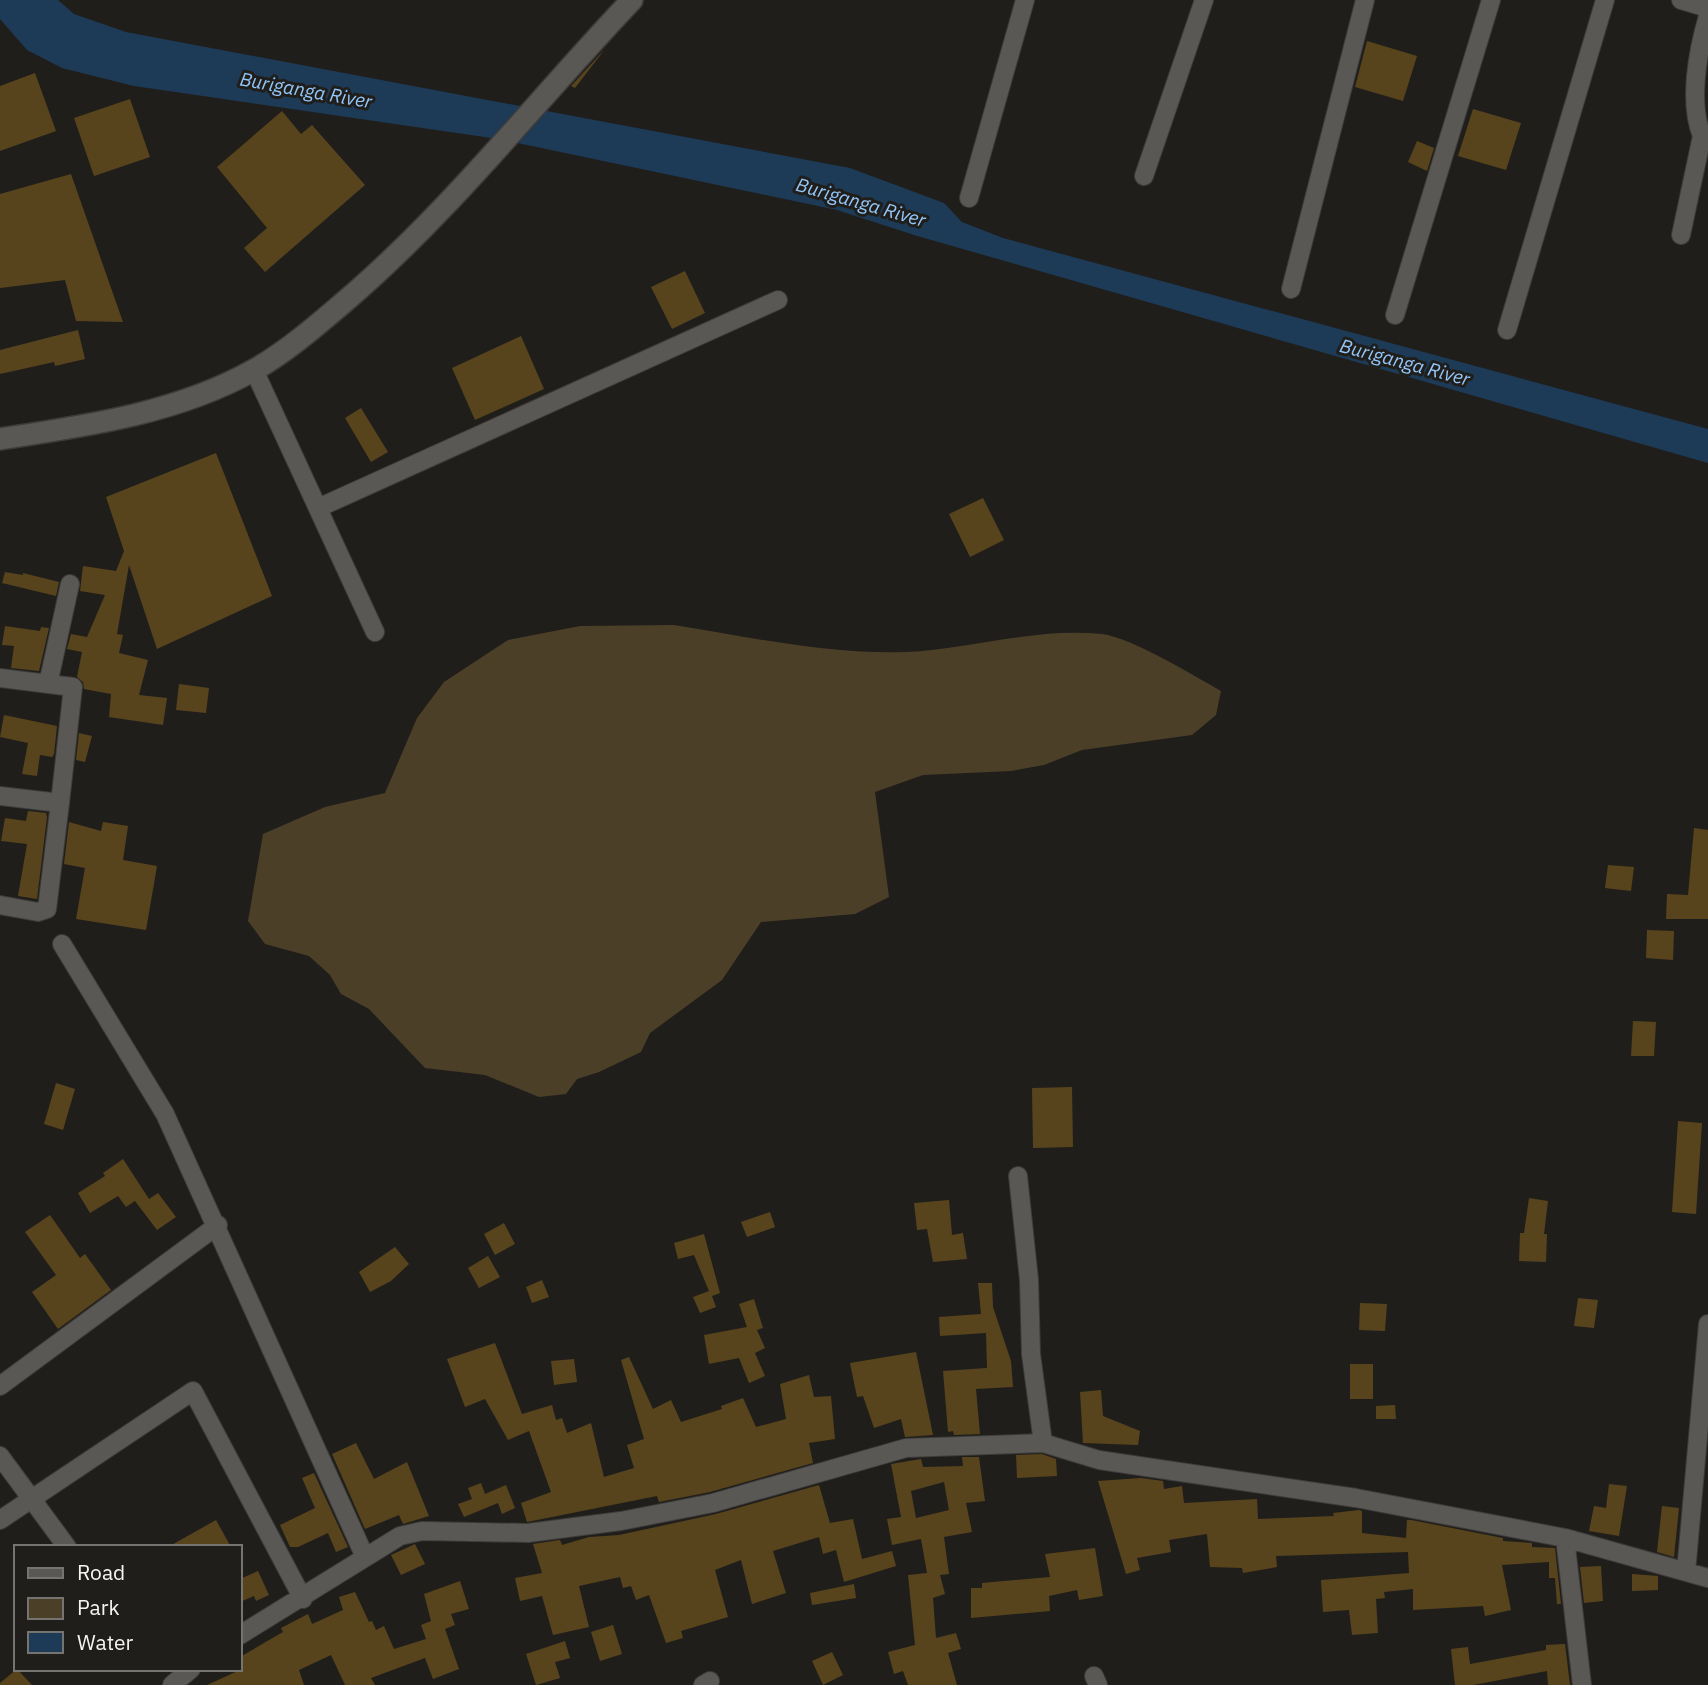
<svg xmlns="http://www.w3.org/2000/svg" width="1708" height="1685" font-family="'IBM Plex Sans',sans-serif">
	<style>
		.green { fill: #4b3f28 }
		.water { fill: #1d3a56 }
		.building { fill: #57441d; fill-rule: evenodd }
		.lines { fill: none; stroke-linecap: round; stroke-linejoin: round }
		.street-casing { stroke: #3d3c3a; stroke-width: 20 }
		.secondary-casing { stroke: #3d3c3a; stroke-width: 24 }
		.street { stroke: #5a5855; stroke-width: 18 }
		.secondary { stroke: #5a5855; stroke-width: 21 }
		.labels { text-anchor: middle; stroke-width: 6; stroke-linejoin: round; paint-order: stroke }
		.water-label { font-size: 19px; font-style: italic; fill: #93c7fa; stroke: #201e1b }
	</style>
	<rect width="100%" height="100%" fill="#201e1b"/>
	<path class="green" d="M674,625C750,637 829,655 906,652C970,649 1037,627 1102,634C1132,638 1193,675 1221,691L1216,715L1192,735L1082,750L1044,765L1011,771L923,775L875,792L889,897L855,914L761,922L722,980L650,1033L641,1052L599,1072L577,1079L566,1094L539,1097L485,1075L425,1068L369,1009L341,994L330,975L309,956L265,944L248,921L263,834L325,807L385,793L417,718L444,682L508,640L580,626Z"/>
	<path class="water" d="M0,0H58L74,14L126,32L850,168L944,203L962,222L1003,238L1708,429V463L914,235L837,210L498,139L134,86L62,68L27,50L0,19Z"/>
	<path class="building" d="M1367,41L1417,56L1403,101L1355,87Z
		M605,49L575,88L571,86Z
		M35,73L56,131L0,151V86Z
		M130,99L150,157L94,176L74,118Z
		M1473,109L1521,123L1506,170L1458,156Z
		M282,111L301,134L312,125L365,185L265,272L244,248L267,228L217,167Z
		M1417,141L1434,148L1427,171L1408,162Z
		M71,174L123,322L76,321L65,280L0,288V194Z
		M685,271L705,313L672,329L651,287Z
		M78,330L85,359L55,366L54,362L0,374V350Z
		M521,336L544,389L475,420L452,368Z
		M361,408L388,452L371,462L345,418Z
		M216,453L272,596L157,649L129,565L117,634L123,635L119,653L148,660L139,695L167,698L163,725L109,717L111,694L84,689L83,682L77,677L82,652L67,649L71,634L87,637L105,595L80,591L83,566L116,571L124,551L106,497Z
		M983,498L1004,540L970,557L949,514Z
		M5,572L23,575V573L59,582L56,596L2,583Z
		M5,626L40,631L41,627L49,628L39,671L11,668L14,646L2,645Z
		M179,684L209,688L206,713L176,710Z
		M4,715L57,726L54,754L52,757L40,755L37,776L22,774L28,743L0,737Z
		M79,733L92,736L85,762L76,760Z
		M28,811L46,813L47,817L37,899L18,896L27,844L1,841L5,818L26,821Z
		M69,822L101,831L103,822L128,826L123,860L157,866L146,930L76,919L85,868L64,864Z
		M1694,828L1708,830V919H1666L1667,894L1688,895Z
		M1608,865L1634,867L1631,891L1605,888Z
		M1647,930L1674,931L1673,960L1646,958Z
		M1633,1021L1656,1022L1654,1056H1631Z
		M56,1083L75,1089L63,1130L44,1124Z
		M1072,1087L1073,1147L1033,1148L1032,1088Z
		M1678,1121L1702,1123L1696,1214L1672,1212Z
		M123,1159L149,1199L158,1193L176,1217L157,1230L135,1201L126,1207L118,1196L90,1213L78,1193L105,1176L103,1173Z
		M1529,1198L1548,1201L1544,1234H1547L1546,1262L1519,1261L1520,1233H1524Z
		M949,1200L952,1235L963,1233L967,1259L933,1262L927,1229L917,1230L914,1203Z
		M770,1212L775,1227L747,1237L741,1222Z
		M50,1215L80,1258L85,1254L111,1290L58,1329L32,1292L56,1275L25,1232Z
		M504,1223L515,1244L495,1255L484,1234Z
		M704,1234L720,1293L712,1296L716,1307L700,1313L693,1297L709,1291L694,1255L678,1259L674,1243Z
		M395,1247L409,1264L391,1281L370,1292L359,1272Z
		M488,1256L500,1277L479,1288L468,1268Z
		M542,1280L549,1297L532,1303L526,1287Z
		M978,1283H992L993,1307L1011,1361L1013,1387L976,1389L980,1434L954,1435L953,1431L948,1432L943,1371L987,1368L986,1333L940,1336L939,1317L981,1314Z
		M1578,1298L1598,1300L1594,1328L1574,1326Z
		M754,1299L763,1328L757,1330L765,1348L755,1353L765,1376L749,1383L739,1358L709,1364L704,1335L747,1327L739,1304Z
		M1360,1303L1387,1304L1385,1331L1359,1330Z
		M495,1343L522,1414L552,1405L556,1420L562,1418L567,1433L591,1423L604,1477L634,1468L627,1445L644,1439L621,1360L629,1357L653,1409L671,1400L681,1422L722,1409L721,1406L743,1398L756,1427L786,1419L780,1384L809,1375L814,1397L831,1396L835,1439L809,1443L813,1463L710,1492L659,1502L657,1496L527,1522L521,1503L551,1492L529,1431L508,1440L485,1399L465,1407L447,1359Z
		M916,1352L933,1435L905,1437L901,1419L874,1428L863,1396L857,1397L850,1363Z
		M574,1359L577,1382L554,1385L551,1361Z
		M1350,1364H1373V1399H1350Z
		M1101,1390L1103,1416L1140,1431L1138,1445L1083,1443L1080,1392Z
		M1395,1405L1396,1419H1376V1406Z
		M356,1443L374,1479L407,1462L429,1516L403,1524L399,1515L365,1529L332,1454Z
		M1042,1454L1056,1459L1057,1476L1017,1478L1016,1455Z
		M962,1457H979L985,1501L966,1503L972,1532L944,1537L949,1574L940,1575L945,1594L933,1598L936,1638L956,1633L961,1649L948,1653L957,1685H908L903,1671L894,1674L888,1652L915,1645L908,1575L927,1573L921,1539L892,1545L887,1519L901,1517L891,1464L921,1459L923,1467L963,1466ZM944,1482L949,1510L916,1518L911,1491Z
		M314,1473L348,1547L336,1552L328,1533L298,1547H290L280,1525L315,1508L302,1478Z
		M1141,1478L1163,1481L1164,1489L1182,1486L1184,1503L1257,1499L1258,1519L1334,1516L1333,1513L1359,1510L1362,1511V1533L1406,1538L1407,1520H1411L1503,1538V1541L1532,1543V1547L1555,1548L1561,1604H1557L1555,1578H1549V1562L1502,1565L1511,1610L1485,1616L1483,1606L1413,1610V1589L1384,1592L1385,1598L1376,1599L1378,1633L1352,1635L1349,1610L1323,1612L1321,1580L1409,1573L1408,1552L1276,1556L1277,1567L1243,1573L1242,1568L1210,1567L1207,1534L1169,1540L1171,1552L1137,1558L1140,1570L1126,1574L1098,1481Z
		M481,1483L485,1494L506,1485L515,1508L502,1514L498,1503L464,1517L458,1504L472,1499L468,1488Z
		M1609,1484L1627,1486L1619,1536L1589,1531L1594,1506L1606,1508Z
		M819,1485L830,1523L853,1519L862,1559L892,1551L896,1566L844,1582L836,1550L823,1554L819,1537L773,1551L786,1593L752,1604L741,1560L715,1570L728,1617L681,1631L683,1638L666,1643L649,1595L636,1600L631,1586L623,1588L620,1577L579,1586L589,1627L553,1635L542,1596L520,1601L515,1578L542,1573L533,1544L560,1540L562,1545L589,1537L619,1535L716,1514Z
		M1662,1506L1679,1508L1674,1557L1657,1552Z
		M216,1520L231,1547H168Z
		M415,1544L425,1564L401,1575L391,1555Z
		M1095,1548L1103,1596L1079,1600L1077,1590L1049,1596L1050,1611L971,1618V1588H982V1583L1050,1577L1045,1554Z
		M1601,1566L1603,1601L1584,1603L1580,1567Z
		M258,1571L269,1595L256,1601L254,1596L240,1602V1579Z
		M1632,1574L1658,1576V1590L1632,1591Z
		M460,1581L469,1609L451,1614L455,1625L445,1629L459,1669L433,1679L425,1658L371,1678L375,1685H345L331,1655L299,1670L304,1685H207L240,1670V1657L283,1632L281,1628L308,1614L312,1624L343,1610L339,1597L355,1592L369,1622L372,1621L376,1630L384,1626L394,1649L426,1639L421,1625L431,1621L424,1594Z
		M854,1584L856,1598L812,1605L810,1593Z
		M613,1625L622,1654L600,1661L591,1632Z
		M565,1641L570,1658L555,1662L560,1678L536,1685L526,1654Z
		M1565,1644L1570,1685H1548L1547,1671L1473,1685H1455L1451,1649L1468,1647L1470,1664L1546,1650V1645Z
		M832,1652L843,1675L823,1685L812,1661Z
		M17,1669L32,1685H0V1683Z"/>
	<g class="lines">
		<g class="street-casing">
			<path id="street" d="M1681,0L1708,8
				M1144,176L1204,0
				M969,198L1025,0
				M1681,235L1702,136C1688,102 1698,50 1708,16
				M1291,289L1365,0
				M1395,315L1491,0
				M1507,330L1605,0
				M254,370L375,632
				M318,508L778,300
				M0,678L73,687L60,803
				M48,684L70,584
				M0,796L60,803L47,909L38,912L0,905
				M62,944L165,1114L365,1557
				M1018,1176L1029,1280L1031,1354L1043,1443
				M0,1386L218,1225
				M0,1456L67,1547
				M0,1520L193,1391L303,1599
				M1565,1538L1582,1685
				M1686,1572L1708,1324
				M240,1635L400,1536L422,1531L528,1533L621,1521L713,1503L906,1448L1043,1443L1099,1460L1356,1498L1565,1538L1708,1578
				M1094,1676L1098,1685
				M172,1685L191,1669
				M703,1685L710,1681"/>
		</g>
		<g class="secondary-casing">
			<path id="secondary" d="M0,439C86,426 178,413 254,370C286,352 316,326 343,303C449,213 536,101 632,0"/>
		</g>
		<use href="#street" class="street"/>
		<use href="#secondary" class="secondary"/>
	</g>
	<g class="labels">
		<g class="water-label">
			<text transform="translate(306 90) rotate(10)" y="7">Buriganga River</text>
			<text transform="translate(861 202) rotate(16)" y="7">Buriganga River</text>
			<text transform="translate(1405 362) rotate(15)" y="7">Buriganga River</text>
		</g>
	</g>
	<rect x="14" y="1545" width="228" height="126" fill="#201e1b" stroke="#757471" stroke-width="2"/>
	<rect x="28" y="1568" width="35" height="10" fill="#5a5855" stroke="#757471" stroke-width="2"/>
	<text x="77" y="1580" font-size="21" fill="#f5f4f2">Road</text>
	<rect x="28" y="1598" width="35" height="21" fill="#4b3f28" stroke="#757471" stroke-width="2"/>
	<text x="77" y="1615" font-size="21" fill="#f5f4f2">Park</text>
	<rect x="28" y="1632" width="35" height="21" fill="#1d3a56" stroke="#757471" stroke-width="2"/>
	<text x="77" y="1650" font-size="21" fill="#f5f4f2">Water</text>
</svg>
